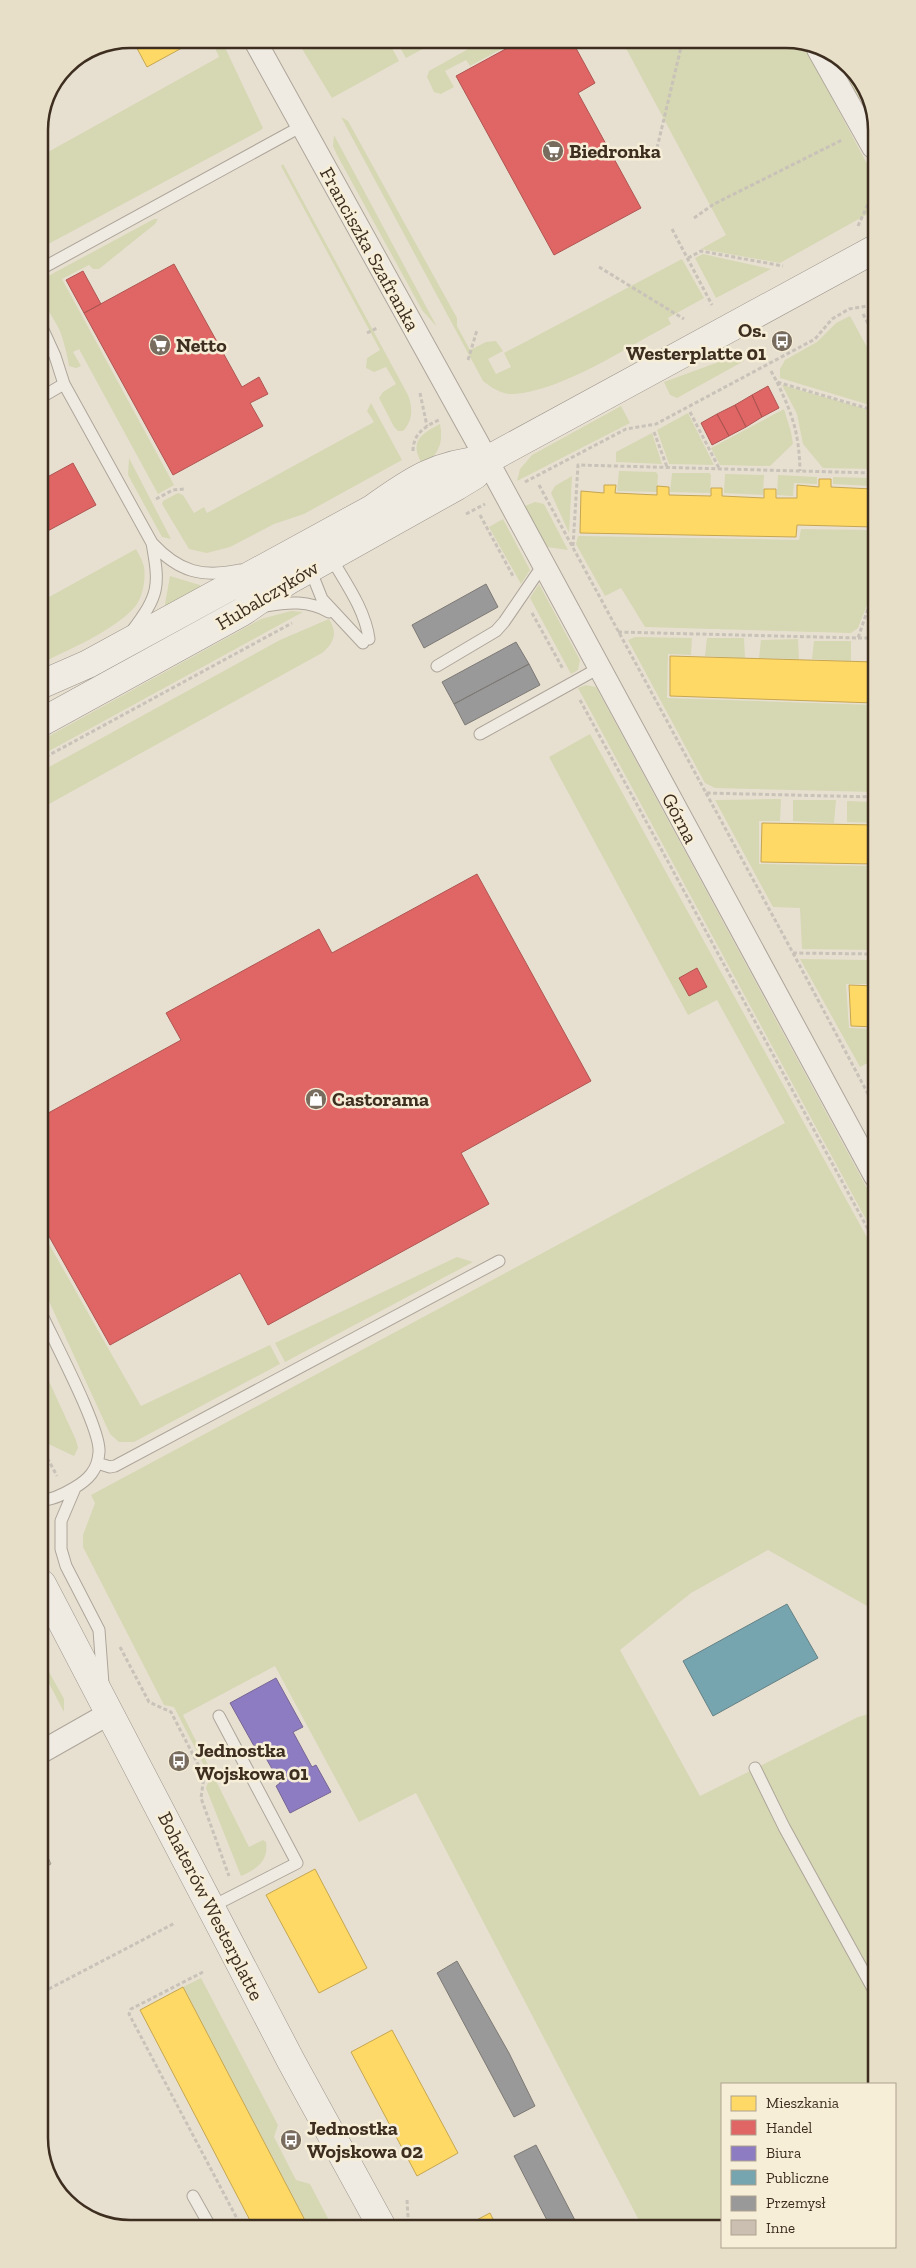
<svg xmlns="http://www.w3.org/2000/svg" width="916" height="2268" font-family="'Zilla Slab',serif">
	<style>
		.green { fill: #d6d7b3 }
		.homes { fill: #ffd966; stroke: #c5a651 }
		.shops { fill: #e06666; stroke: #af5551 }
		.offices { fill: #8e7cc3; stroke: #766592 }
		.public { fill: #76a5af; stroke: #658184 }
		.industry { fill: #999; stroke: #7d7975 }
		.building { fill: #cbbfb2; stroke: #a89c90 }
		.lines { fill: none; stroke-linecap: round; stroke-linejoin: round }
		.lane-casing { stroke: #ada599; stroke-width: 13 }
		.street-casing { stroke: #ada599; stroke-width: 24 }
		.secondary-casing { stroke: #9c958a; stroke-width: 29 }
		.path { stroke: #c8c2b9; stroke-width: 3; stroke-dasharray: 4 2.5; stroke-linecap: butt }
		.lane { stroke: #efebe3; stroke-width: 11 }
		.street { stroke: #efebe3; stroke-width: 22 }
		.secondary { stroke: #efebe3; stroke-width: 28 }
		.labels { text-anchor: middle; stroke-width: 5; stroke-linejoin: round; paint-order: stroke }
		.poi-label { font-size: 20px; font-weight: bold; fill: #3d2e20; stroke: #f7eed8; text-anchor: start }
		.street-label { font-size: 20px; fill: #3d2e20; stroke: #f7eed8 }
		.rim { fill: none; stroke: #3d2e20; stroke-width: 2.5 }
	</style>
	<rect width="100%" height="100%" fill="#e7e0d1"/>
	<path class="green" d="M211,39H221L263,128L261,130L39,249V157L219,57Z
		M296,39H387L399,61L332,98Z
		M395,39H441L406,58Z
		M486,39H520L470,66L466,60L445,71L454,87L441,94L434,92L427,77L429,71Z
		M621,39H793L802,42L873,175V211L780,263L701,249L726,235Z
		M832,54L842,58L868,94L857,100Z
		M341,117L348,121L457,318V326L470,350L486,342L496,341L503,351L488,359L496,374L511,367L504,353L682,259L704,298L668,318L671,324C629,346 562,391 514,394C502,395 492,388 483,381Z
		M334,135L437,327L422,310L337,155L333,146Z
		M283,164L408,395C413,408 413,420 403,431H398L394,427L379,398L383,392L396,384L386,367L374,372L366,368L367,358L380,350L281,166Z
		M154,219H158L155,224L99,269H93L89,265L62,279L174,485L158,494L79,349L73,352L81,366L76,368L69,366C67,354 64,342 60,331C53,315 29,289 50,275Z
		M703,254L771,269L716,298L695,258Z
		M850,316L873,358V406L780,378V369L785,360L817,342L836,323Z
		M743,353L744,361L677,398L670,395L664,382Z
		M782,385L873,411V469L823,468L803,444L797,414Z
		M371,403L402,460L304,514L274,524L230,547L207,553L189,549L162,504L163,501L178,493L183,495L194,513L204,507L207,513L374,422L367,411Z
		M621,406L630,423L517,481L520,469L532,455Z
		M784,409L791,432L793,444L770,466L720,465L711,448Z
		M688,413L714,465L669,464L657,430Z
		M440,424C444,443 438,455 423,466C409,442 419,435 440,424Z
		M652,433L662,464L616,462V452Z
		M129,458L171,539L162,537L128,475Z
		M619,471L656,472L658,475L657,492L617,491Z
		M672,473H710L711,476L710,493L670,492Z
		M725,474L764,475L763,495L724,493Z
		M778,475L817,477V484L794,483L793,496L777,495Z
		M572,476L569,533L551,493L555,486Z
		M833,477L871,478V486L833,484Z
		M535,502L544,504L568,550L547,547L525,506Z
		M503,519L530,570L521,584L489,527Z
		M801,529L874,530V587L858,628L851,633L645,627L621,588L605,596L576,544L578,536L799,540Z
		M136,549C139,555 143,561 144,567C146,579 143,598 134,608C110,633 71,648 40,664V602Z
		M170,576L200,585L201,587L166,607L165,604Z
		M539,584L580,660L578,670L571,674L530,598Z
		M291,611L303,612L40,756V741L261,619Z
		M329,619C338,633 334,643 322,653L40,809V772L280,640Z
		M635,637L692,638L691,655L668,654L667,698L874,705V792L715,788L705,783L628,640Z
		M707,638H744L745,658L705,656Z
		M798,639L799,659L759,658L761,640Z
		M814,641H851V661L812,659Z
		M586,685L596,687L875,1203V1236L578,688Z
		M590,734L875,1252L876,1611L768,1550L691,1593L620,1650L700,1796L858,1717L876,1712L877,2084H722V2225L642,2226L416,1793L359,1822L275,1666L183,1715L249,1847L263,1840L266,1842C269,1862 256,1869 241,1876L206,1788L210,1777L174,1707L164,1705L83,1547V1535L95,1503L91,1495L785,1123L717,1000L688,1015L549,757Z
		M781,799L780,821H759V864L874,866V950L802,949L800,908L773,907L715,800Z
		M793,800H836L834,823L793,821Z
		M847,801L874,802V823L847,822Z
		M800,959L871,960V984H846L849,1028L875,1029V1059L860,1067Z
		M41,1230L141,1406L270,1345L280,1364L134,1442H119L110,1434L42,1286Z
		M457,1257L473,1262L285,1362L275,1343Z
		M42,1366L76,1440L78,1448L74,1456L42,1441Z
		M42,1659L64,1699V1712L42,1670Z
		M201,1978L278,2125L274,2137L296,2180L310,2184L333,2228H309L183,1987Z"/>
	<path class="homes" d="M132,39H189L191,43L147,67Z
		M819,479H831V487L872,489L873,480L874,527L797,525L796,537L580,533L581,491L604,493V485H616L615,493L657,495V486L669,487V495L711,496V488H722V496L764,498V489H776V498H797V485L819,487Z
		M670,656L874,662V703L670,696Z
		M762,823L874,825V864L761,862Z
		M849,985L875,986V1027L851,1026Z
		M315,1869L367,1968L319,1993L266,1895Z
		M183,1987L309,2228H254L140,2010Z
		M392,2030L458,2153L417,2176L351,2052Z
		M490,2213L497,2227H463Z"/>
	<path class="shops" d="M524,39H571L595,83L578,93L641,208L554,255L456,76Z
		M174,264L242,387L259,377L268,394L250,403L263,426L173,475L84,313Z
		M83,271L101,304L84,313L66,280Z
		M768,386L779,408L762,417L752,395Z
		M752,395L762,417L746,427L735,405Z
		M735,405L746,427L729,436L717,414Z
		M717,414L729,436L712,445L701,423Z
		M73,463L96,505L42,534L40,481Z
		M477,874L591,1081L461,1153L489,1204L268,1325L240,1273L110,1345L41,1222V1117L181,1040L166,1013L319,929L332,953Z
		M697,968L707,987L689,996L679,978Z"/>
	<path class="offices" d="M276,1678L303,1727L293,1732L312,1767L316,1765L331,1792L290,1813L276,1786L280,1783L258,1744L254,1746L230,1703Z"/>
	<path class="public" d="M787,1604L818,1658L713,1716L683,1661Z"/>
	<path class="industry" d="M486,584L498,607L424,648L412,625Z
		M516,642L529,664L454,704L442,682Z
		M529,664L540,685L465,725L454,704Z
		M457,1961L509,2053L535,2106L514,2117L437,1973Z
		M536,2145L578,2226H550L514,2156Z"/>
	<path class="building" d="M43,1847L51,1864L43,1868Z"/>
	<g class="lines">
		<g class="lane-casing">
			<path id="lane" d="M39,270L302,126
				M39,321L55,356L64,384L152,543C179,572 202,578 240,570
				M40,398L64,384
				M330,556C345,582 365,609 369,639
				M310,569L322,599L363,643
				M265,606C288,602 309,600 329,612
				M132,631C159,595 160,587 152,543
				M437,666L496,631L504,622L543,565
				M480,734L599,668
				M42,1315C54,1341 101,1429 99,1452C98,1470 88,1480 74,1488C64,1494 53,1500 42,1500
				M97,1463L110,1467L115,1466L499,1261
				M75,1488L61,1521V1549L66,1566L99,1630L103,1684
				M755,1768L784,1827L877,1996
				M211,1907L297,1863L219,1716
				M193,2196L211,2228"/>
		</g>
		<g class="street-casing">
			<path id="street" d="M254,39L475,438L875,1176
				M818,49L873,147
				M43,1751L110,1713"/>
		</g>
		<g class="secondary-casing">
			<path id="secondary" d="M40,685L88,664L372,509C411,481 437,463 487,460
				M40,723L242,612L289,580L457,486L475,475L487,460L873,250
				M42,1584L291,2061L382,2227"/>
		</g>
		<path class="path" d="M657,148L683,39
			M694,218L714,204L842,140
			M858,226L873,193
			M672,229L712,305
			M688,258L701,251L783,266
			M599,267L684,319
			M863,314L873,333
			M367,333L377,328
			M468,360L477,330
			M771,371L777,382L873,410
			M777,382C793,416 799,433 800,471
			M420,393L427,426
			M690,412L719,468
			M654,432L667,467
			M413,451C413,434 425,426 439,420
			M525,482L626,429L656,424L815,339L832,319L849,309L873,305
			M539,485L706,793L874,797
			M156,499L173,490L184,489
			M466,514L485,504
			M480,515L513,576
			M573,546L578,465L873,473
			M532,613L563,669
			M618,632L858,638L874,591
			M858,638H874
			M580,700L875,1242
			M40,760L292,623
			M706,793L793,953L874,954
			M793,953L875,1107
			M42,1454L49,1461L57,1476
			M120,1647L149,1702L171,1712L204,1776L201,1798L229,1876
			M203,1972L131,2009L129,2014L242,2228
			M43,1992L175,1923
			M407,2200L408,2217"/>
		<use href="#lane" class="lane"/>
		<use href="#street" class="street"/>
		<use href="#secondary" class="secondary"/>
	</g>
	<defs>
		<g id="supermarket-disc" transform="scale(1.125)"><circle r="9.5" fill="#786c5e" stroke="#f7eed8"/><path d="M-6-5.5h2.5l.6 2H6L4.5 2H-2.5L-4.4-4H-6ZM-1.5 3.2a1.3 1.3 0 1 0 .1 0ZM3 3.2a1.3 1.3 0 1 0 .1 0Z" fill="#fff"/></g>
		<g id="bus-disc" transform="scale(1.125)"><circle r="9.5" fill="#786c5e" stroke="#f7eed8"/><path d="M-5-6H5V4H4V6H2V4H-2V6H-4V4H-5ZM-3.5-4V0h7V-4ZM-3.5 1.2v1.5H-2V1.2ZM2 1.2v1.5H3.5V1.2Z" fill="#fff"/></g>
		<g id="shop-disc" transform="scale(1.125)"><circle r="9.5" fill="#786c5e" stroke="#f7eed8"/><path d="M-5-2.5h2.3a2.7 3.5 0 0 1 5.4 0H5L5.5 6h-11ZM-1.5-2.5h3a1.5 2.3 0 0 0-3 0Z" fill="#fff"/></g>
	</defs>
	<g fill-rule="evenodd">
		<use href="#supermarket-disc" x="553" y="151"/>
		<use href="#bus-disc" x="782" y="341"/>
		<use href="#supermarket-disc" x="160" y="345"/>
		<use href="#shop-disc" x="316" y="1099"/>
		<use href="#bus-disc" x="179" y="1761"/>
		<use href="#bus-disc" x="291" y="2140"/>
	</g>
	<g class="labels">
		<g class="poi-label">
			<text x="569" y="158">Biedronka</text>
			<text x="766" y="337" text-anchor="end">Os.<tspan x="766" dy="23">Westerplatte 01</tspan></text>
			<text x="176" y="352">Netto</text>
			<text x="332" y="1106">Castorama</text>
			<text x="195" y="1757">Jednostka<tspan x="195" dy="23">Wojskowa 01</tspan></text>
			<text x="307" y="2135">Jednostka<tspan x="307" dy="23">Wojskowa 02</tspan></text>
		</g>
		<g class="street-label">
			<text transform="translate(370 249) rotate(61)" y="7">Franciszka Szafranka</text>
			<text transform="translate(267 595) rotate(-31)" y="7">Hubalczyków</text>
			<text transform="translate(680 818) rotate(62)" y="7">Górna</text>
			<text transform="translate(211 1906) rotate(63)" y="7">Bohaterów Westerplatte</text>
		</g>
	</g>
	<path d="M0 0H916V2268H0ZM130 48H786A82 82 0 0 1 868 130V2138A82 82 0 0 1 786 2220H130A82 82 0 0 1 48 2138V130A82 82 0 0 1 130 48Z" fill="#e8dfc9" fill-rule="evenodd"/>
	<path class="rim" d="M130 48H786A82 82 0 0 1 868 130V2138A82 82 0 0 1 786 2220H130A82 82 0 0 1 48 2138V130A82 82 0 0 1 130 48Z"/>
	<rect x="721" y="2083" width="175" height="165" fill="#f7eed8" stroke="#ada18e"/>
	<rect x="731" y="2096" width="25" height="15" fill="#ffd966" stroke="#ada18e"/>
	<text x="766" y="2108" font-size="15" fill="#3d2e20">Mieszkania</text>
	<rect x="731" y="2120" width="25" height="15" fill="#e06666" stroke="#ada18e"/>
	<text x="766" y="2133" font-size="15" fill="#3d2e20">Handel</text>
	<rect x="731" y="2146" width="25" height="15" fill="#8e7cc3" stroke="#ada18e"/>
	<text x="766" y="2158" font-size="15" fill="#3d2e20">Biura</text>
	<rect x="731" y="2170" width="25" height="15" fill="#76a5af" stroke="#ada18e"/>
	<text x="766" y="2183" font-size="15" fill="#3d2e20">Publiczne</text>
	<rect x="731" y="2196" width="25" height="15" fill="#999999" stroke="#ada18e"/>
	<text x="766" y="2208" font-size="15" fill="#3d2e20">Przemysł</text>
	<rect x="731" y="2220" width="25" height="15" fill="#cbbfb2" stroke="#ada18e"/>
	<text x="766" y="2233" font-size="15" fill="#3d2e20">Inne</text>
</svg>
